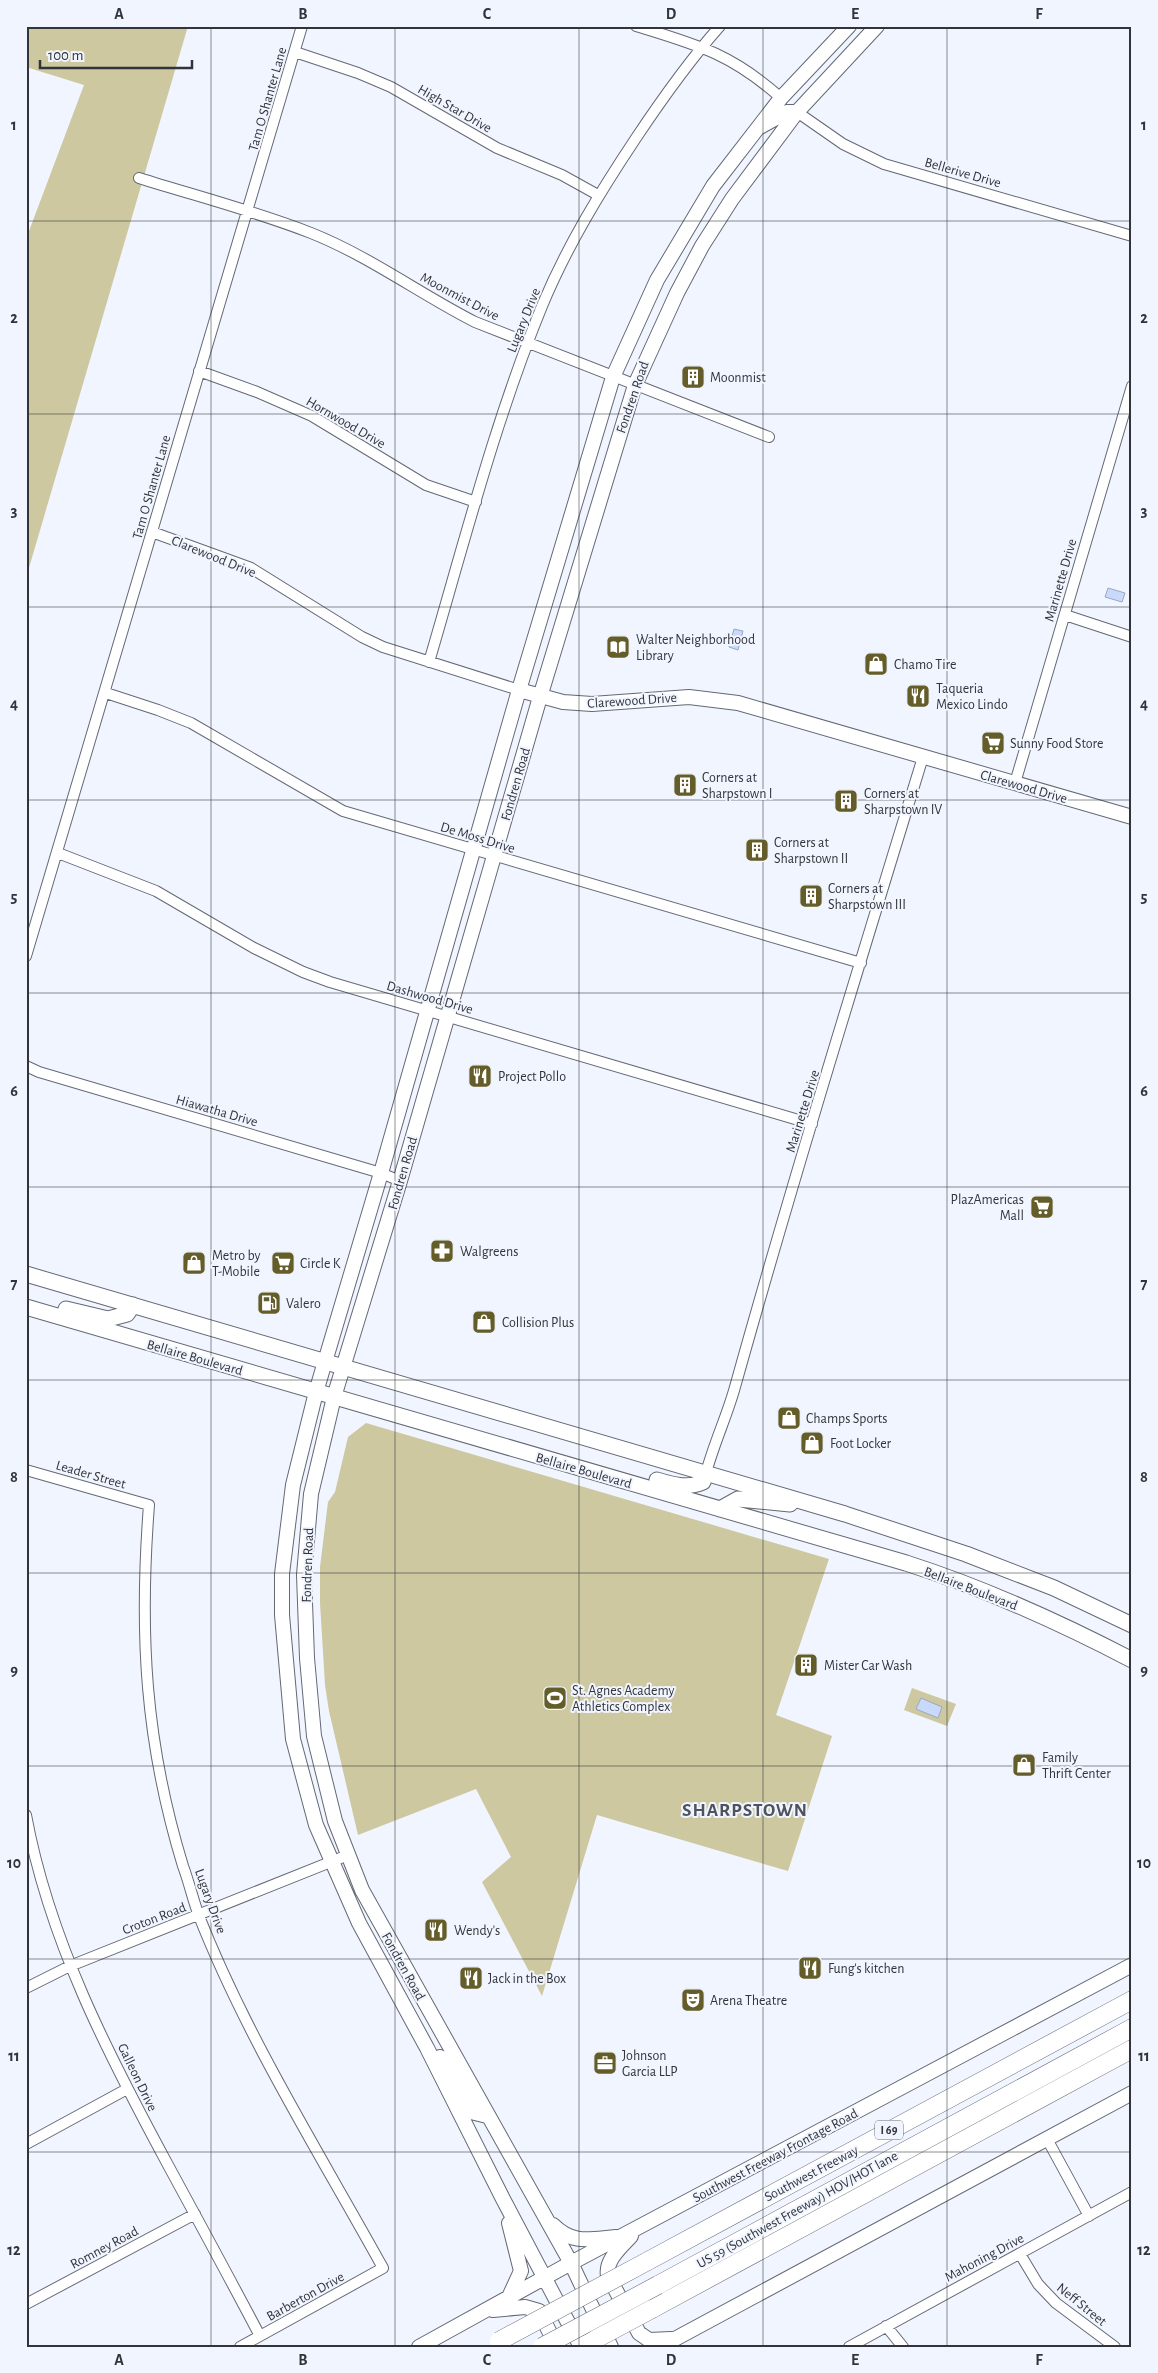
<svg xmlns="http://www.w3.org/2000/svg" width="1158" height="2373" font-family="'Alegreya Sans',sans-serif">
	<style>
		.green { fill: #cdc8a0 }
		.water { fill: #c8d9fc; stroke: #9ba8c2 }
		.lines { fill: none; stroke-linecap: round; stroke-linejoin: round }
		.street-casing { stroke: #646974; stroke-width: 12 }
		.secondary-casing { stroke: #646974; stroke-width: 16 }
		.primary-casing { stroke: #646974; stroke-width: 17 }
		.highway-casing { stroke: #646974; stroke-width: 19 }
		.street { stroke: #fff; stroke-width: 10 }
		.secondary { stroke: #fff; stroke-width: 14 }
		.primary { stroke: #fff; stroke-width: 15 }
		.highway { stroke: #fff; stroke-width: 18 }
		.highway-bridge-casing { stroke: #646974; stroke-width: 19; stroke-linecap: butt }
		.highway-bridge { stroke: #fff; stroke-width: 18 }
		.grid { fill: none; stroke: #323439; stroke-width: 1; stroke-opacity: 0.55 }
		.labels { text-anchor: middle; stroke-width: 4; stroke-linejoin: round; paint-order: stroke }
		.shield { fill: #f0f5ff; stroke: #6b6e74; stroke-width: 1 }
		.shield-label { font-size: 12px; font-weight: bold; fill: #323439 }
		.street-label { font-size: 14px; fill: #323439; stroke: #f0f5ff }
		.poi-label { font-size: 14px; fill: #323439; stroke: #f0f5ff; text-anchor: start }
		.district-label { font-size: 19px; font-weight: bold; letter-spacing: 1px; fill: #4e535d; stroke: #f0f5ff }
		.neatline { fill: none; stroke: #323439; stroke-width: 2 }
		.grid-label { font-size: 16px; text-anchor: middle; font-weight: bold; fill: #323439 }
	</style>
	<rect width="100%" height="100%" fill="#f0f5ff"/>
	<path class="green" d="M26,26H188L26,578V239L84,85L26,67Z
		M366,1423L829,1559L776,1715L832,1736L788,1871L597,1815L542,1996L482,1882L511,1857L476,1789L358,1835L329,1711L325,1685L320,1603V1567L328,1502L335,1492L348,1437Z
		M912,1688L956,1704L947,1726L904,1710Z"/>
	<path class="water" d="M1108,588L1125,593L1122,602L1105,597Z
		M734,629L743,631L738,650L729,647Z
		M921,1698L942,1707L938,1718L916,1709Z"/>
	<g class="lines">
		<g class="street-casing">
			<path id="street" d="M636,26C698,45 732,54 781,98
				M295,52L358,73L391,87L497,148L562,175L598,195
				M797,112L843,144L884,164L1132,236
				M139,178C196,196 255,211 311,233C369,256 420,294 475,322L769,437
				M199,371L257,392L312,416L426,485L476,502
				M152,532L251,568L362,637L383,647L519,690
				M1065,615L1132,637
				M429,662C464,543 495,421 542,306C567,246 600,192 636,138C662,99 689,61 720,26
				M106,693L158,710L191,723L343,811L861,963
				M1015,783L1132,386
				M58,853L156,891L254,948L303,972L330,982L812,1124
				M26,956L302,26
				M26,1066L39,1072L381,1173L400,1181
				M26,1470L149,1505C139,1634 145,1742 183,1866C189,1882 193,1900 199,1916C247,2038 320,2154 383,2268L240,2347
				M706,1473C714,1443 727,1416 735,1387C794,1176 859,966 923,757
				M26,1815C49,1940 108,2054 168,2165C199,2222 230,2279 260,2336
				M26,1988L70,1966L348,1855
				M1047,2139L1089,2216
				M26,2144L127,2089
				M1020,2254L1038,2284L1056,2303L1115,2347
				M26,2304L195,2214
				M886,2326L903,2347
				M849,2347L1132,2192"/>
		</g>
		<g class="secondary-casing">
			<path id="secondary" d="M760,127L787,112H797
				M519,690L563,702L592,704L689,697L738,703L1132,817
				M440,2057L471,2112L487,2116
				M553,2225C573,2245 590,2239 616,2237
				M631,2236C621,2247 605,2260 608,2276L639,2333L649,2340L671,2339
				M509,2297L521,2271L509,2223
				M493,2310L525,2307L539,2311L557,2347
				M419,2347L571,2263L1132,1965
				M581,2347L503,2199L427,2048L359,1923L316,1825L293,1739L282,1615V1574L293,1485L316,1392L381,1173L519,690L613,377L657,280L713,186L781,98L849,26
				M611,2347L571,2263L362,1890L335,1821L314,1736L307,1658L304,1575L311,1494L334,1397L400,1181L540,697L635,385L677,293L702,246L732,199L797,112L877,26
				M660,2347L1132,2093"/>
		</g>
		<g class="primary-casing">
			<path id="primary" d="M26,1274L845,1514L966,1554L1054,1588L1132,1625
				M26,1307L906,1563C984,1588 1059,1622 1132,1660
				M66,1309L108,1319L127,1314L133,1305
				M657,1480C673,1485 687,1489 703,1482L706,1473
				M720,1509L738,1499L790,1504"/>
		</g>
		<g class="highway-casing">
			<path id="highway" d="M646,2262L1132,2000
				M658,2285L1132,2028
				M652,2309L1132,2049
				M581,2347L596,2339"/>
		</g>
		<use href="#street" class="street"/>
		<use href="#secondary" class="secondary"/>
		<use href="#primary" class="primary"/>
		<use href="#highway" class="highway"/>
		<g class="highway-bridge-casing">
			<path id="highway-bridge" d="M596,2339L652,2309
				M499,2341L646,2262
				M542,2347L658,2285"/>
		</g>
		<use href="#highway-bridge" class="highway-bridge"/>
	</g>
	<path class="grid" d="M211,26V2347M395,26V2347M579,26V2347M763,26V2347M947,26V2347M26,221H1132M26,414H1132M26,607H1132M26,800H1132M26,993H1132M26,1187H1132M26,1380H1132M26,1573H1132M26,1766H1132M26,1959H1132M26,2152H1132"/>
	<defs>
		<g id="building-square" transform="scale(1.25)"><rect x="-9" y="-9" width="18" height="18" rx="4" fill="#645d29" stroke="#f0f5ff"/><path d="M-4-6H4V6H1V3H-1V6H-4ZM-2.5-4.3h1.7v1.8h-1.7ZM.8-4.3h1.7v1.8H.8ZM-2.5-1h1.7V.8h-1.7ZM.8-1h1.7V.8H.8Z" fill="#fff"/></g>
		<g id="library-square" transform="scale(1.25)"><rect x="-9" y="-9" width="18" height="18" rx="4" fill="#645d29" stroke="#f0f5ff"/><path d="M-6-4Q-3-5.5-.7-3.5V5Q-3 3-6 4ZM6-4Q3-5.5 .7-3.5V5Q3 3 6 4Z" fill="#fff"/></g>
		<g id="shop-square" transform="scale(1.25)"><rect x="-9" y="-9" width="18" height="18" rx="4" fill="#645d29" stroke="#f0f5ff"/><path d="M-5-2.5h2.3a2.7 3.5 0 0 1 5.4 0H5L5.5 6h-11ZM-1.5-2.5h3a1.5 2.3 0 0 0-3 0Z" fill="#fff"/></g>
		<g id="restaurant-square" transform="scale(1.25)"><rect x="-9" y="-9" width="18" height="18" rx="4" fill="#645d29" stroke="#f0f5ff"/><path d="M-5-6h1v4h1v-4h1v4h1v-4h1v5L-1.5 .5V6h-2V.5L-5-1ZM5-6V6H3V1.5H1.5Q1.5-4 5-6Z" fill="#fff"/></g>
		<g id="supermarket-square" transform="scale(1.25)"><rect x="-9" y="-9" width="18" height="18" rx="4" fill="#645d29" stroke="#f0f5ff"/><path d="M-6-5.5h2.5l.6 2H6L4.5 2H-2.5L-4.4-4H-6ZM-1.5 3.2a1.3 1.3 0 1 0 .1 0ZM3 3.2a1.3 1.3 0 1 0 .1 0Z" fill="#fff"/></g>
		<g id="pharmacy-square" transform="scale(1.25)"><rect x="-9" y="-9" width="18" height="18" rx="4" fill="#645d29" stroke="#f0f5ff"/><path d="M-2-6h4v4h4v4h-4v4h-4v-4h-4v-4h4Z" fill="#fff"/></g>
		<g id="fuel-square" transform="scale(1.25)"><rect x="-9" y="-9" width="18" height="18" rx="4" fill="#645d29" stroke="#f0f5ff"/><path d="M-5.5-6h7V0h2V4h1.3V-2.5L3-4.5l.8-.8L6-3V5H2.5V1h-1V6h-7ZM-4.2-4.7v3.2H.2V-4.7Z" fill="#fff"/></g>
		<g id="stadium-square" transform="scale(1.25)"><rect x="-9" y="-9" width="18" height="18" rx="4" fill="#645d29" stroke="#f0f5ff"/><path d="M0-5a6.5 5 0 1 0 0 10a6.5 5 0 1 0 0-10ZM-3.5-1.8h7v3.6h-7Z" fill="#fff"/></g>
		<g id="theatre-square" transform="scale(1.25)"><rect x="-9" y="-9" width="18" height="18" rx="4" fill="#645d29" stroke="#f0f5ff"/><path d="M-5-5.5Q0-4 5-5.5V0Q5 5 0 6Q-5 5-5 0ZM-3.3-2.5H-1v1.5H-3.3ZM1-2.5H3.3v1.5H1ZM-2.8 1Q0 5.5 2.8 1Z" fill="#fff"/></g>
		<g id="office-square" transform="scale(1.25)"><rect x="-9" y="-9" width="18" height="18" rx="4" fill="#645d29" stroke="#f0f5ff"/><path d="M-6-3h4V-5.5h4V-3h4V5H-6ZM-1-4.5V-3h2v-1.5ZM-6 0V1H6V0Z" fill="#fff"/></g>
	</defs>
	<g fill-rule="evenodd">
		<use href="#building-square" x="693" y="377"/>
		<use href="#library-square" x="618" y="647"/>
		<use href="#shop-square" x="876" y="664"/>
		<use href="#restaurant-square" x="918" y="696"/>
		<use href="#supermarket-square" x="993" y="743"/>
		<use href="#building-square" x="685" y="785"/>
		<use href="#building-square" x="846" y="801"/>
		<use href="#building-square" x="757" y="850"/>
		<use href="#building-square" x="811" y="896"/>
		<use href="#restaurant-square" x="480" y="1076"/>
		<use href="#supermarket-square" x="1042" y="1207"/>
		<use href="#pharmacy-square" x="442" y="1251"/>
		<use href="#shop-square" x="194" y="1263"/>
		<use href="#supermarket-square" x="283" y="1263"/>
		<use href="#fuel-square" x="269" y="1303"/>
		<use href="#shop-square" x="484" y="1322"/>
		<use href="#shop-square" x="789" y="1418"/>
		<use href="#shop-square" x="812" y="1443"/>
		<use href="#building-square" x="806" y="1665"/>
		<use href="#stadium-square" x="555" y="1698"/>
		<use href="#shop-square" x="1024" y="1765"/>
		<use href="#restaurant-square" x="436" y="1930"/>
		<use href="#restaurant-square" x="810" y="1968"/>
		<use href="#restaurant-square" x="471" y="1978"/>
		<use href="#theatre-square" x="693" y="2000"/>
		<use href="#office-square" x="605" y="2063"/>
	</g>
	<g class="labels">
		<rect class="shield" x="875" y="2120.5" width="28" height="19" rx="4"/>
		<g class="shield-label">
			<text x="889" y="2134">I 69</text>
		</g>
		<g class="street-label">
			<text transform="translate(267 99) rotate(-74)" y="5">Tam O Shanter Lane</text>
			<text transform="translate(455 108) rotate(30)" y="5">High Star Drive</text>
			<text transform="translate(963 172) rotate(16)" y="5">Bellerive Drive</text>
			<text transform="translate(460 296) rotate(28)" y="5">Moonmist Drive</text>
			<text transform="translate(523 320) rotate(-68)" y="5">Lugary Drive</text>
			<text transform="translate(632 397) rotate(-71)" y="5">Fondren Road</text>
			<text transform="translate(346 422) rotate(30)" y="5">Hornwood Drive</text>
			<text transform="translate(151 487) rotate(-74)" y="5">Tam O Shanter Lane</text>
			<text transform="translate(214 556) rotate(22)" y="5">Clarewood Drive</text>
			<text transform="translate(1060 580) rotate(-74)" y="5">Marinette Drive</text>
			<text transform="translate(632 700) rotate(-4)" y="5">Clarewood Drive</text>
			<text transform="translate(515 784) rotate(-74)" y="5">Fondren Road</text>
			<text transform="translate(1024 786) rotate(16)" y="5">Clarewood Drive</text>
			<text transform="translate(478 837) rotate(17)" y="5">De Moss Drive</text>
			<text transform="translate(430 997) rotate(16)" y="5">Dashwood Drive</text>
			<text transform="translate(217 1110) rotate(16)" y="5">Hiawatha Drive</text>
			<text transform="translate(802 1111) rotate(-73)" y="5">Marinette Drive</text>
			<text transform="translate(402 1173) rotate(-74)" y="5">Fondren Road</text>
			<text transform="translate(195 1357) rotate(16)" y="5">Bellaire Boulevard</text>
			<text transform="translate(584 1470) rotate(16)" y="5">Bellaire Boulevard</text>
			<text transform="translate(91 1474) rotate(16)" y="5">Leader Street</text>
			<text transform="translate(307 1565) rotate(-88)" y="5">Fondren Road</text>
			<text transform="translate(971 1588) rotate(21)" y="5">Bellaire Boulevard</text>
			<text transform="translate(211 1901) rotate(70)" y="5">Lugary Drive</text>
			<text transform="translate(154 1918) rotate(-21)" y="5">Croton Road</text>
			<text transform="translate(404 1966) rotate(61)" y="5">Fondren Road</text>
			<text transform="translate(138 2077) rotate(64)" y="5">Galleon Drive</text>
			<text transform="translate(775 2155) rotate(-28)" y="5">Southwest Freeway Frontage Road</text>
			<text transform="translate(811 2173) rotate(-28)" y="5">Southwest Freeway</text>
			<text transform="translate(797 2209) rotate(-29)" y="5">US 59 (Southwest Freeway) HOV/HOT lane</text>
			<text transform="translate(104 2247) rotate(-28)" y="5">Romney Road</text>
			<text transform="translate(984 2257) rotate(-28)" y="5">Mahoning Drive</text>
			<text transform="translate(305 2296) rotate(-29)" y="5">Barberton Drive</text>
			<text transform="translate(1082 2304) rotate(39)" y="5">Neff Street</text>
		</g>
		<g class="poi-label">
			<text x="710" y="382">Moonmist</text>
			<text x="636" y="644">Walter Neighborhood<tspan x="636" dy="16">Library</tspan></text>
			<text x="894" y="669">Chamo Tire</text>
			<text x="936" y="693">Taqueria<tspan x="936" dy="16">Mexico Lindo</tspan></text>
			<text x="1010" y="748">Sunny Food Store</text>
			<text x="702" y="782">Corners at<tspan x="702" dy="16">Sharpstown I</tspan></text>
			<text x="864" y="798">Corners at<tspan x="864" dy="16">Sharpstown IV</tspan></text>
			<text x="774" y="847">Corners at<tspan x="774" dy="16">Sharpstown II</tspan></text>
			<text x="828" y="893">Corners at<tspan x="828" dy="16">Sharpstown III</tspan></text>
			<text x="498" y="1081">Project Pollo</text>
			<text x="1024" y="1204" text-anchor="end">PlazAmericas<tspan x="1024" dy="16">Mall</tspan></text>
			<text x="460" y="1256">Walgreens</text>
			<text x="212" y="1260">Metro by<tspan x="212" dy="16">T-Mobile</tspan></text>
			<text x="300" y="1268">Circle K</text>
			<text x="286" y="1308">Valero</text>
			<text x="502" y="1327">Collision Plus</text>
			<text x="806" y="1423">Champs Sports</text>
			<text x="830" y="1448">Foot Locker</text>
			<text x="824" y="1670">Mister Car Wash</text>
			<text x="572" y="1695">St. Agnes Academy<tspan x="572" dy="16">Athletics Complex</tspan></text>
			<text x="1042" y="1762">Family<tspan x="1042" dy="16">Thrift Center</tspan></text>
			<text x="454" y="1935">Wendy's</text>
			<text x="828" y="1973">Fung's kitchen</text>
			<text x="488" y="1983">Jack in the Box</text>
			<text x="710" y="2005">Arena Theatre</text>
			<text x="622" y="2060">Johnson<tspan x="622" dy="16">Garcia LLP</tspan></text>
		</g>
		<g class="district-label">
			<text x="745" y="1816">SHARPSTOWN</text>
		</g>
	</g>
	<rect width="1158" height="2373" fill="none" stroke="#f0f5ff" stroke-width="55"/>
	<path d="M40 60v8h152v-8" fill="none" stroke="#323439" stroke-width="2.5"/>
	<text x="48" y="60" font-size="15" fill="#323439" stroke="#f0f5ff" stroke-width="4" paint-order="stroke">100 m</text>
	<rect x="28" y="28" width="1102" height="2318" class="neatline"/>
	<g class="grid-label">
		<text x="119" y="19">A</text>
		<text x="303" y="19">B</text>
		<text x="487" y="19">C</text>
		<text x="671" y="19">D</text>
		<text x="855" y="19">E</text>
		<text x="1039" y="19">F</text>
		<text x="14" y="130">1</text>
		<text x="1144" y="130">1</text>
		<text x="14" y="323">2</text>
		<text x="1144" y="323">2</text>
		<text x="14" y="516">3</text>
		<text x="1144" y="516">3</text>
		<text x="14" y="709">4</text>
		<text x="1144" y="709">4</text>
		<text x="14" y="902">5</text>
		<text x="1144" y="902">5</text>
		<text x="14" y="1096">6</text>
		<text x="1144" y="1096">6</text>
		<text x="14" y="1289">7</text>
		<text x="1144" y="1289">7</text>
		<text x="14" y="1482">8</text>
		<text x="1144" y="1482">8</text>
		<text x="14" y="1675">9</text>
		<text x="1144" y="1675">9</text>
		<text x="14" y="1868">10</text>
		<text x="1144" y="1868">10</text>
		<text x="14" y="2061">11</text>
		<text x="1144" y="2061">11</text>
		<text x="14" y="2255">12</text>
		<text x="1144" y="2255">12</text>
		<text x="119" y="2365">A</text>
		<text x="303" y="2365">B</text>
		<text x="487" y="2365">C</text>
		<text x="671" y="2365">D</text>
		<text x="855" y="2365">E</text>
		<text x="1039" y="2365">F</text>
	</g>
</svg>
